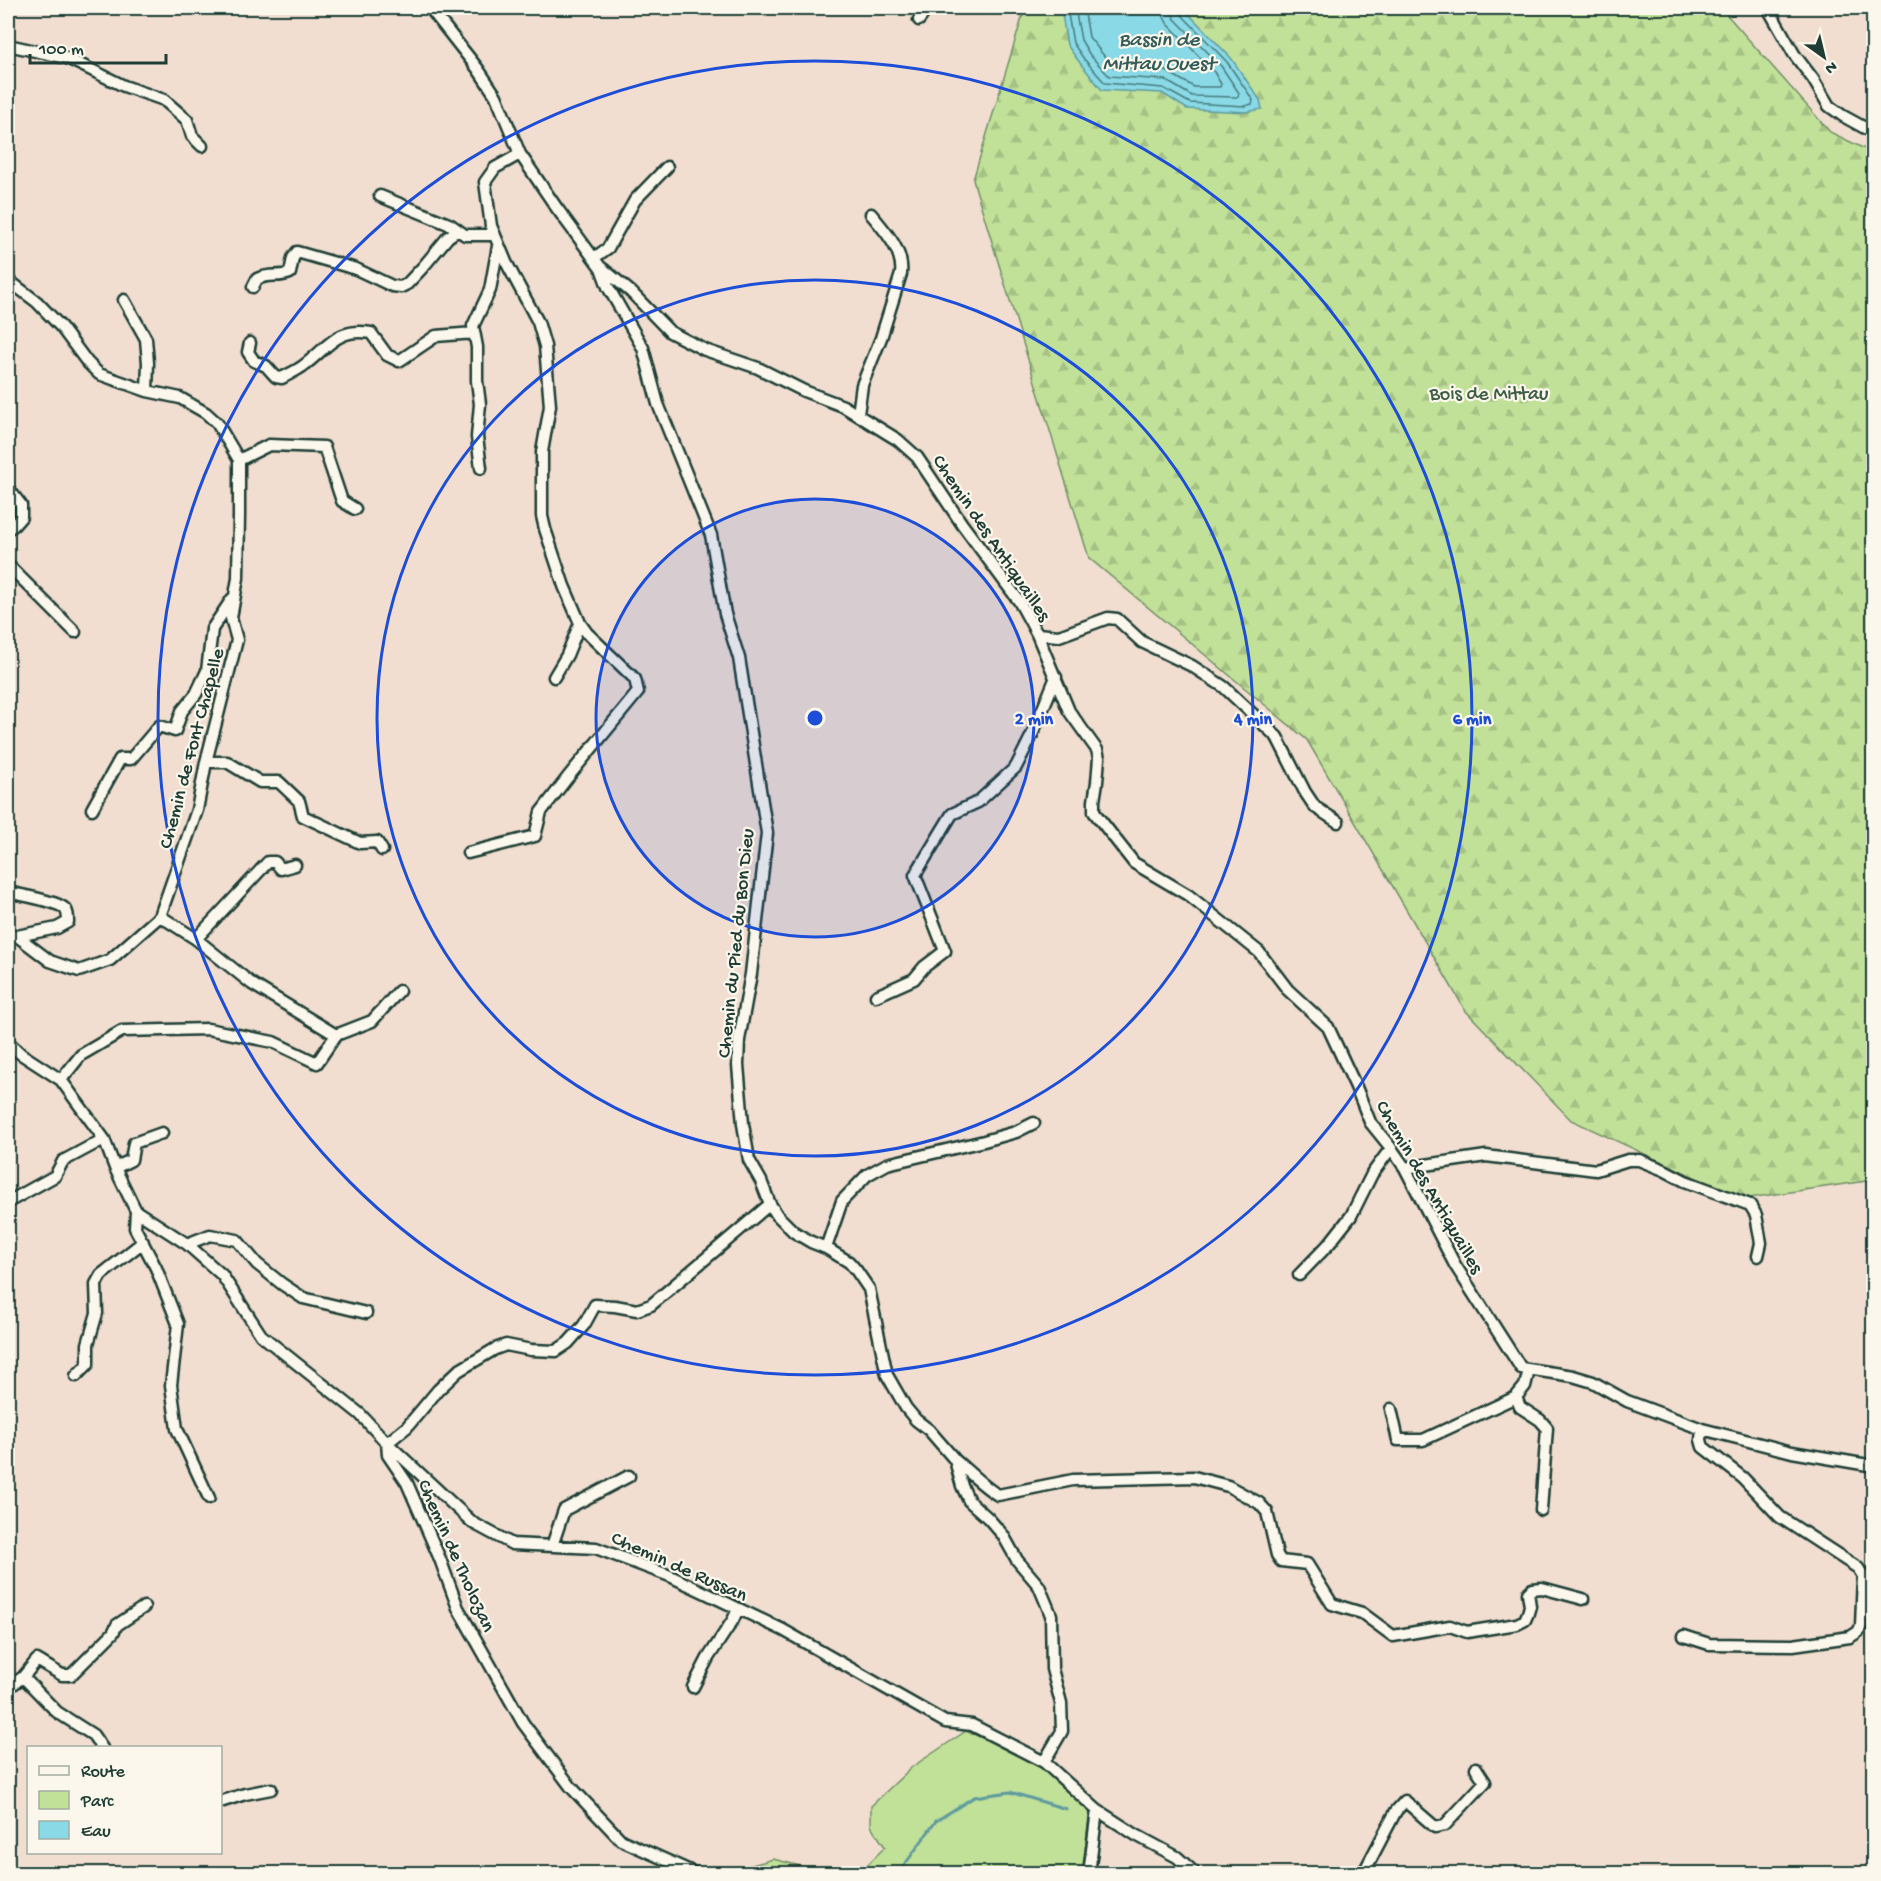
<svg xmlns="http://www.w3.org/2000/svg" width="1881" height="1881" font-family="'Gochi Hand',sans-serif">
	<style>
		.green { fill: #c1e098; stroke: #708e66; stroke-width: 1.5 }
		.forest { fill: url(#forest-firs); stroke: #708e66; stroke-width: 1.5 }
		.water { fill: #89d9e6; stroke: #5f9b9f; stroke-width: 1.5 }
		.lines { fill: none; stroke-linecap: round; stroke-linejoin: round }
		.shore { stroke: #497b7b; stroke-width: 1.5 }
		.stream { stroke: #5f9b9f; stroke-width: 3 }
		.minor-casing { stroke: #1f3d34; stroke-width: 15 }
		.minor { stroke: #fbf7ec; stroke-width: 10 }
		.ring { fill: none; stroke: #1d4ed8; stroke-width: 3 }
		.labels { text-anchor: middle; stroke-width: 4.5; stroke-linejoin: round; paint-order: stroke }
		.park-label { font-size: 20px; fill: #3f5e48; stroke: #fbf7ec }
		.street-label { font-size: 20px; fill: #1f3d34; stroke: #fbf7ec }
		.water-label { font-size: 21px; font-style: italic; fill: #345c58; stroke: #fbf7ec }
		.centre { fill: #1d4ed8; stroke: #fbf7ec; stroke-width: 3 }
		.ring-label { font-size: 18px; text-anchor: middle; font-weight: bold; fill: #1d4ed8; stroke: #fbf7ec; stroke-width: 4.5; stroke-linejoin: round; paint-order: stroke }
	</style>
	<defs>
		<pattern id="forest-firs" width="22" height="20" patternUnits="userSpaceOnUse" patternTransform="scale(1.5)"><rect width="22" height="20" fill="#c1e098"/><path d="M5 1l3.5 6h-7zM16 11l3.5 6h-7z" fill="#a5c184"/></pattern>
	</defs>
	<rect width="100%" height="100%" fill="#f1ded0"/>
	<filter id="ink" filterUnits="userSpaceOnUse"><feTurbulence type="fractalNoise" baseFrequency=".0167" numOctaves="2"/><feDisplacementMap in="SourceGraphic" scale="12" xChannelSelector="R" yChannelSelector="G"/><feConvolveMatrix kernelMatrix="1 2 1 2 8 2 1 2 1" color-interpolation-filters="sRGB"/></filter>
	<g filter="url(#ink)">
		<path class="green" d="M966,1731L1026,1757L1044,1768L1090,1809L1082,1873L858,1874L885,1847L871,1826V1806L912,1767Z
			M773,1859L828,1873H738L742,1868Z"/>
		<path class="forest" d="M1025,8H1721L1830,132L1873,153V1180L1742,1199L1571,1120L1465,1010L1307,740L1089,558L973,180Z"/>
		<path class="water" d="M1061,8H1183L1231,58L1260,100L1262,109L1246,112L1187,109L1162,93L1102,90L1080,63L1067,45Z"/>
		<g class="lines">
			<path class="shore" d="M1067,8L1073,43L1084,59L1105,83L1163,88L1190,103L1245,106L1252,104L1253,100L1227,62L1181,14L1179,8
				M1075,8L1081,40L1090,55L1109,76L1165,80L1192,96L1238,97L1239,93L1221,66L1174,18L1171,8
				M1084,8L1089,37L1113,67L1166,71L1194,87H1220L1221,84L1214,72L1167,23L1163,15L1162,8"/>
			<path class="stream" d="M898,1874L936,1821L974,1797L1010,1792L1066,1809"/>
			<g class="minor-casing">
				<path id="minor" d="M430,8L478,69L496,96L520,154L556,207L601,268L608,287L643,348L658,404L711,535L725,614L739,658L767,833L751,974L739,1040L738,1065L743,1124L749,1160L761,1181L770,1204L777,1215L794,1232L811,1242L826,1248L849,1262L856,1270L869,1289L887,1375L906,1408L916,1420L929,1430L955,1460L962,1486L969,1501L988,1518L1003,1535L1017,1560L1039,1586L1051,1615L1052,1669L1061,1703L1062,1731L1044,1762
					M1768,8L1794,54L1813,79L1829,106L1843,116L1874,133
					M919,20L927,8
					M8,45L67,58L124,86L164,100L187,120L192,136L202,146
					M380,196L451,225L465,235H495
					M594,258L608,248L635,200L667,167
					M602,268L631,292L670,332L705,350L758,368L804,391L843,406L898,440L917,457L962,524L1019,601L1037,634L1069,711L1097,750L1099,758L1097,782L1094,801V812L1134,863L1188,895L1259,952L1288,990L1328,1027L1356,1087L1370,1122L1391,1148L1405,1168L1455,1265L1521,1368L1573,1376L1593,1382L1627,1401L1702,1429L1792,1452L1874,1466
					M8,280L37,302L61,327L87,362L99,374L147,391L180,398L206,413L217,423L239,460V515L238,578L231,618L237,640L206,762L197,810L160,916L110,960L79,971L50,961L17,936L8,935
					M253,287L257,279C271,273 278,278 290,273L293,258L297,252L356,269L392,286L401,287L407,284L423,267L448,237L458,230
					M124,300L146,339L148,363L147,391
					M250,343L248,352L254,361L266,366L276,377L282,378C289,374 296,371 303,366C328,348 336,327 371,333L387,355L399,361L436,336L474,333
					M858,414L862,385L881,338L901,274C904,251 885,231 871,214
					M239,460L269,445L324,447L342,501L355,509
					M481,468L477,437L480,404L477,381V347L473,326L490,290L498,246
					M8,488L21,505V517L14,525L8,529
					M8,565L75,632
					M1037,634L1059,636L1108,618L1117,619L1142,642L1192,666L1224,687L1277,737L1305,792L1315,807L1338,822
					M554,677L567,655L580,623
					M206,762H227L260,782H279L299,801L303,816L360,843L377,842L382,850
					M92,809L120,759H131L159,726L175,731L182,711L196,694L207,671L212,629L232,599
					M468,853L535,836L541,812L568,777L638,692L635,679L587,633L580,623L564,586L545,529L542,516V452L550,406L545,346L538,322L506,262L491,226L485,182L495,168L520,154
					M8,892C19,895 56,901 64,908C68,911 68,917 68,922L57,928L17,936
					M160,916L196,939L252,984L336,1035L372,1021L399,991
					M196,939L268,862H275L281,869L295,865
					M876,996L914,979L924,967L945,951L915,875L952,814L978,802L1016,767L1032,735L1056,677
					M8,1042L21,1054L61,1080L104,1139L115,1168L136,1211L187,1244L222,1275L261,1335L360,1414L387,1443L473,1523L512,1544L596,1548L670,1576L783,1630L945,1722L972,1725L1044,1762L1097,1810L1136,1835L1177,1857L1196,1874
					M61,1080L81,1055L122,1031L208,1029L273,1042L317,1063L336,1035
					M115,1168L131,1160L134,1143L162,1133
					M1405,1168L1486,1156L1596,1170L1628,1160H1639L1664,1170L1685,1181L1750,1205L1756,1215L1761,1243L1758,1256
					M8,1202L55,1176L63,1161L104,1139
					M136,1211L135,1228L156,1268L178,1324L171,1385L177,1429L209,1498
					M187,1244L210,1235L237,1240L257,1264L282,1284L303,1298L366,1313
					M826,1248L842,1201L867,1175L887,1164L984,1141L1016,1132L1034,1123
					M1299,1275L1329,1244L1351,1216L1372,1174L1391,1148
					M76,1376L88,1364V1344L97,1313L96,1284L101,1275L143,1242
					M1516,1397L1520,1407L1540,1420L1547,1428L1541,1510
					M1391,1409L1398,1440H1423L1516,1397L1525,1386L1529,1370
					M387,1443L388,1455L407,1483L440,1559L458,1608L523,1723L571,1787L621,1840L697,1874
					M387,1443L407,1427L438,1390L458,1371L495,1349L506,1345L531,1350L556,1351L568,1343L584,1325L595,1305L615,1306L637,1310L651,1305L770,1204
					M955,1460C967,1470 986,1489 998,1495L1073,1480L1194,1477L1228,1486L1259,1503L1267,1512L1277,1555L1281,1561L1307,1564L1332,1604L1362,1613L1393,1636L1450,1626L1467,1632L1517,1624L1525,1620L1528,1613L1530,1606L1528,1593L1532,1589L1542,1588L1583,1599
					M552,1546L564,1510L629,1476
					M1684,1636L1709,1644L1793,1645L1850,1637L1858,1632L1861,1626L1863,1576L1858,1568L1780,1517L1743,1478L1703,1447L1701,1440L1702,1429
					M23,1677L37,1660L62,1675H71L113,1633L117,1625L144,1607
					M693,1687L708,1658L733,1620L738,1609
					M8,1688L23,1677L57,1712L93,1735L102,1748
					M220,1802L245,1794L271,1789
					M1089,1874L1097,1810
					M1363,1874L1396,1811L1405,1801L1435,1827L1445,1825L1485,1782L1476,1768"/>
			</g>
			<use href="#minor" class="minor"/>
		</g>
	</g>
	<circle cx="815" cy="718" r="219" fill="#1d4ed8" fill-opacity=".12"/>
	<g class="ring">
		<circle cx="815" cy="718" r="219"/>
		<circle cx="815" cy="718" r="438"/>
		<circle cx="815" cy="718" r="657"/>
	</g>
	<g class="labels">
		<g class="park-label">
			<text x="1489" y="399">Bois de Mittau</text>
		</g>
		<g class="street-label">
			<text transform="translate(993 537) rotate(56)" y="7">Chemin des Antiquailles</text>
			<text transform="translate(190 748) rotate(-75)" y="7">Chemin de Font Chapelle</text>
			<text transform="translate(734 943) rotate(-84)" y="7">Chemin du Pied du Bon Dieu</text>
			<text transform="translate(1431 1186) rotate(60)" y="7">Chemin des Antiquailles</text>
			<text transform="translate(458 1555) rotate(66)" y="7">Chemin de Tholozan</text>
			<text transform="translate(680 1565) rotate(24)" y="7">Chemin de Russan</text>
		</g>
		<g class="water-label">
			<text x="1159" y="45">Bassin de<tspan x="1159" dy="24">Mittau Ouest</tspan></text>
		</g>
	</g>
	<circle cx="815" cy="718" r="9" class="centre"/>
	<g class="ring-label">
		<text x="1034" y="724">2 min</text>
		<text x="1253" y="724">4 min</text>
		<text x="1472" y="724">6 min</text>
	</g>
	<rect width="1881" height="1881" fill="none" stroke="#fbf7ec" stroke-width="30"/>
	<rect x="15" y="15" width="1851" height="1851" fill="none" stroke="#1f3d34" stroke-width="2" filter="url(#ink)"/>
	<rect x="27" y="1746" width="195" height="108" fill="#fbf7ec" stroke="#a3ada2" stroke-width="1.5"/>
	<rect x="39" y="1766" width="30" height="9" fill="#fbf7ec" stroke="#a3ada2" stroke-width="1.5"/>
	<text x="81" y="1776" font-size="18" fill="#1f3d34">Route</text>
	<rect x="39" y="1791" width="30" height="18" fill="#c1e098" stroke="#a3ada2" stroke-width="1.5"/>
	<text x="81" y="1806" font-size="18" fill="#1f3d34">Parc</text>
	<rect x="39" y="1821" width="30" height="18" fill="#89d9e6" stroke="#a3ada2" stroke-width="1.5"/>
	<text x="81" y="1836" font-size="18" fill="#1f3d34">Eau</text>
	<g transform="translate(1824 57) rotate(146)" stroke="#fbf7ec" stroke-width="4.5" paint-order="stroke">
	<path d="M0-4.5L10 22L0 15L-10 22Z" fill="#1f3d34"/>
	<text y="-9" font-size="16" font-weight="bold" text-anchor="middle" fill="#1f3d34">N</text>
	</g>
	<path d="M30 54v9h136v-9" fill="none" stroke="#1f3d34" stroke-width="3"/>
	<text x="39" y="54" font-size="18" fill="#1f3d34" stroke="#fbf7ec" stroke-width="4.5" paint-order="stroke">100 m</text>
</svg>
